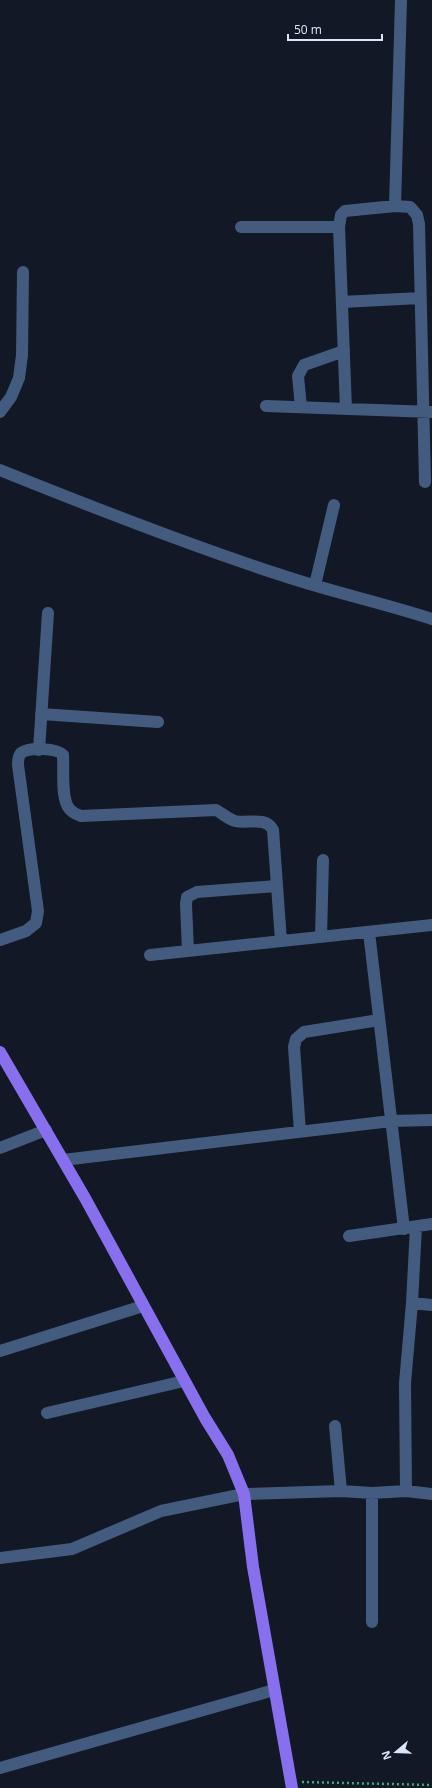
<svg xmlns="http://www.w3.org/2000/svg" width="432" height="1788" font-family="'Open Sans',sans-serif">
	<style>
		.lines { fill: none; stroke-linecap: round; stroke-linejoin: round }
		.path { stroke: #3eac76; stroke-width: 2.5; stroke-dasharray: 2 3; stroke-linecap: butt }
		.minor { stroke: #435b7f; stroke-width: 12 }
		.major { stroke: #876fee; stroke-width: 12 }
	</style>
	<rect width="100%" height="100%" fill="#131826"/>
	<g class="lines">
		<path class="path" d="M302,1782L432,1785"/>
		<path class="minor" d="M401,0L395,206L410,207L417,215L419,224L425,482
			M241,227H339
			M342,302L420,298
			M266,406L432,412
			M301,407L298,376L304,365L344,351
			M346,409L339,227L341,215L345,211L395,206
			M0,412L11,397L19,378L22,355L23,272
			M0,470C94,508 188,545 284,576C332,592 383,603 432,619
			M315,585L334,505
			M41,714L158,722
			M39,750L48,613
			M369,932L404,1229
			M321,937L323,860
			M0,940L26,931L36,923L38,911L18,765C18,761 18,756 21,753C29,747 57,748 63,755C64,769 61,796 68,807C71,812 75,814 81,816L216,810C222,813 228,819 235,821C248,824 266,816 273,830L281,941
			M188,951L186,904L187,897L197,892L277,886
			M150,955L432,925
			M300,1132L294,1047L296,1039L304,1032L379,1020
			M0,1148L46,1130
			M63,1160L391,1121L432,1120
			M349,1236L432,1224
			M412,1303L432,1305
			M0,1351L143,1306
			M47,1413L184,1381
			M335,1426L341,1491
			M406,1491L405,1383L412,1303L416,1227
			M0,1558L72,1549L161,1511L244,1494L341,1491L372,1493L406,1491L432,1494
			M372,1622V1493
			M0,1768L274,1690"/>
		<path class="major" d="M0,1052L85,1198L205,1418L228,1455L244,1494L253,1567L292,1788"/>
	</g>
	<g transform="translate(396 1752) rotate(251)" stroke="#131826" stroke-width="3" paint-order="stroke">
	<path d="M0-3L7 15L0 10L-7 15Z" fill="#dce6fb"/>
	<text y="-6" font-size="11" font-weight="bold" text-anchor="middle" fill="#dce6fb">N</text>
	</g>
	<path d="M288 34v6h94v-6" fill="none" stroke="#dce6fb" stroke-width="2"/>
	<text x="294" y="34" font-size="12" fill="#dce6fb" stroke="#131826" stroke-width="3" paint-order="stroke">50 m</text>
</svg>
